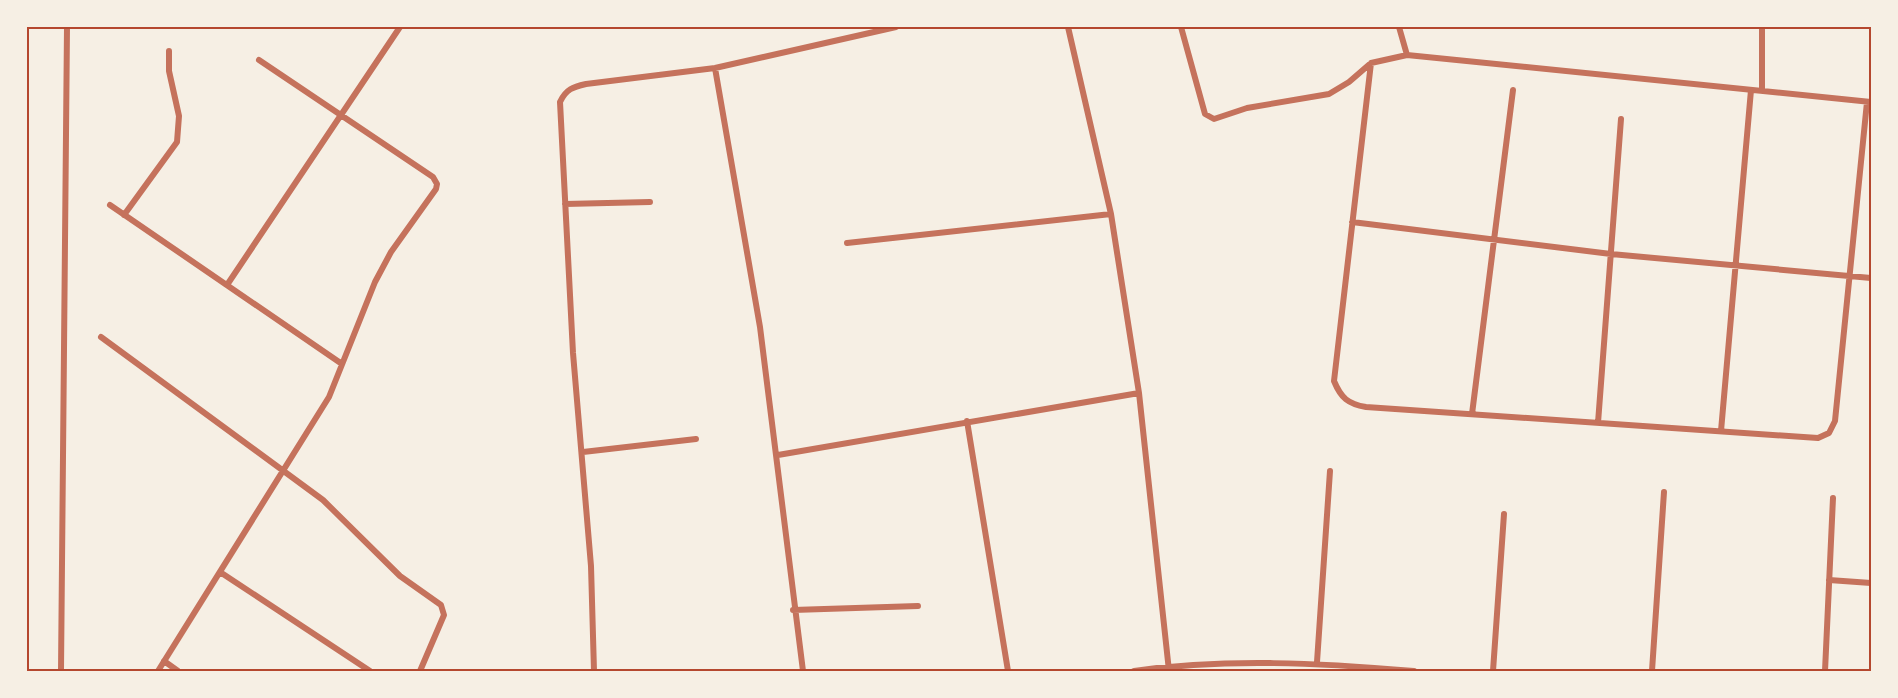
<svg xmlns="http://www.w3.org/2000/svg" width="1898" height="698" font-family="Montserrat,sans-serif">
	<style>
		.lines { fill: none; stroke-linecap: round; stroke-linejoin: round }
		.minor { stroke: #c5725c; stroke-width: 6 }
		.neatline { fill: none; stroke: #b5482f; stroke-width: 2 }
	</style>
	<rect width="100%" height="100%" fill="#f6efe4"/>
	<g class="lines">
		<path class="minor" d="M1068,27L1111,214L1139,393L1169,671
			M1181,27L1205,114L1214,119L1247,108L1329,94L1349,82L1371,63L1407,55L1871,102
			M1399,27L1407,55
			M1762,27V91
			M1371,63L1334,381C1341,398 1348,404 1366,407L1818,438L1829,433L1835,421L1867,102
			M715,68L760,327L803,671
			M565,204L650,202
			M110,205L342,364
			M124,215L177,142L179,116L169,71V51
			M1352,222L1611,254L1871,278
			M847,243L1111,214
			M227,285L400,27
			M101,337L323,500L400,576L441,605L444,615L420,671
			M1472,414L1513,90
			M967,421L1008,671
			M1598,423L1621,119
			M1721,431L1751,90
			M583,452L696,439
			M778,455L1139,393
			M220,572L370,671
			M1829,580L1871,583
			M793,610L918,606
			M164,661L178,671
			M1317,662L1330,471
			M61,671L67,27
			M158,671L329,397L375,282L391,252L436,189L437,184L433,177L259,60
			M594,671L591,566L573,353L560,102C566,89 573,87 586,84L715,68L896,27
			M1134,671C1226,658 1321,663 1414,671
			M1493,671L1504,514
			M1652,671L1664,492
			M1825,671L1833,498"/>
	</g>
	<rect width="1898" height="698" fill="none" stroke="#f6efe4" stroke-width="57"/>
	<rect x="28" y="28" width="1842" height="642" class="neatline"/>
</svg>
